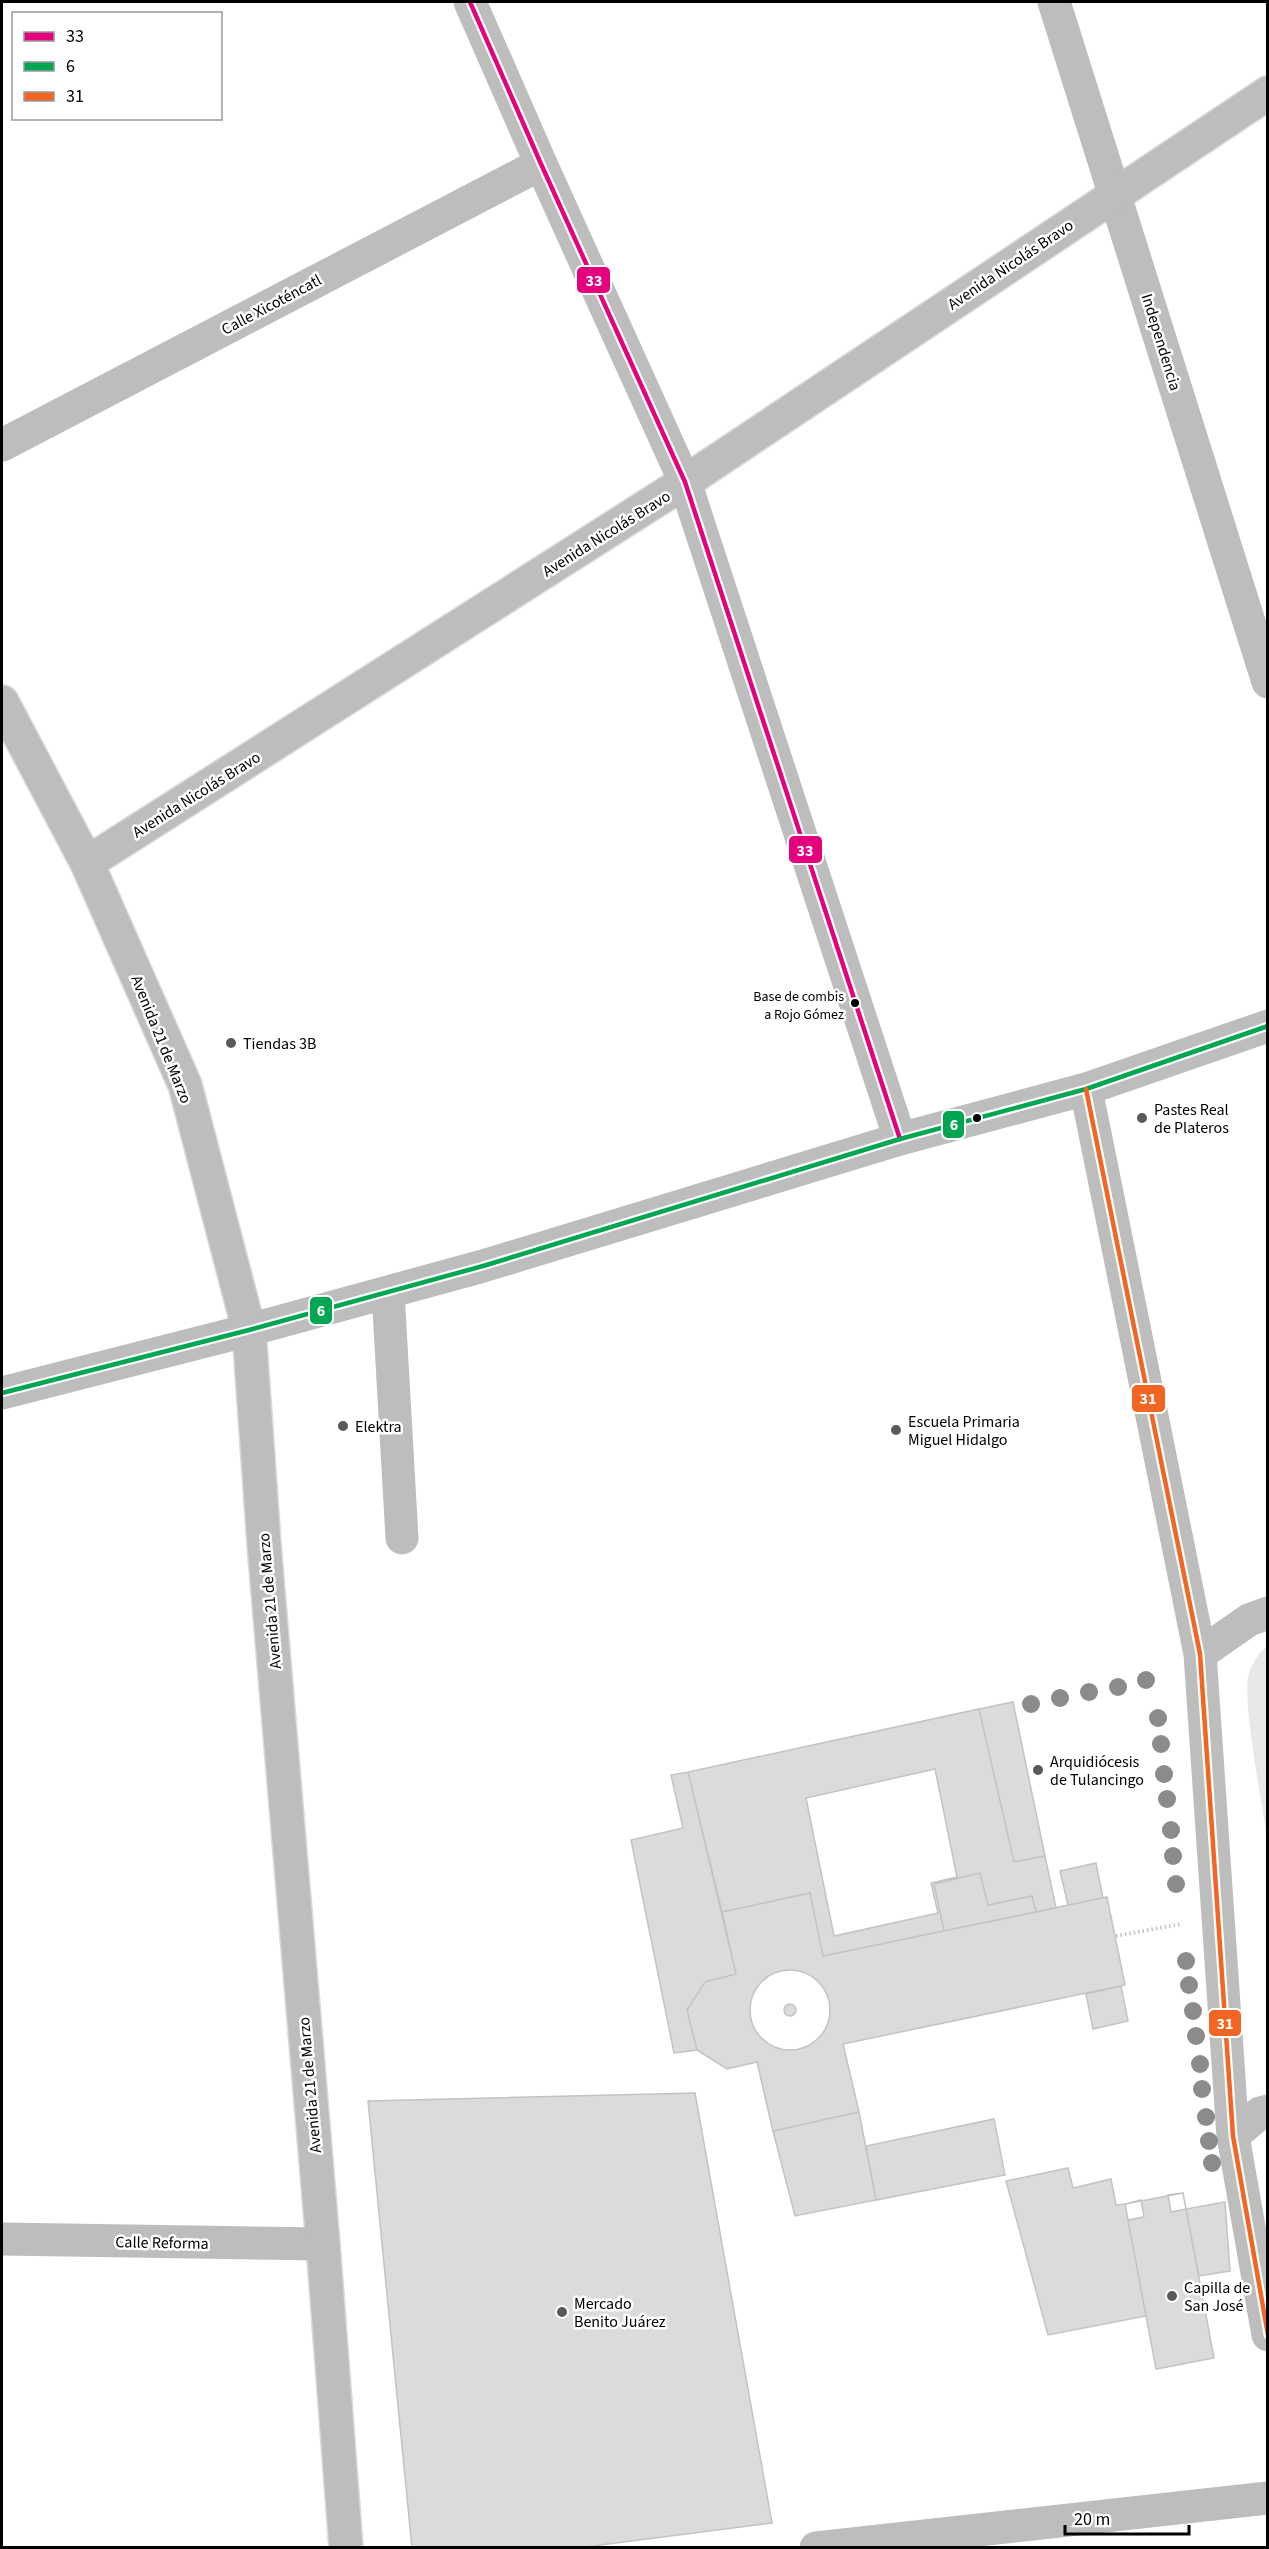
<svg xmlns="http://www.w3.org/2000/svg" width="1269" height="2549" font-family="'Source Sans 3',sans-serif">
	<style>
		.green { fill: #e8e8e8 }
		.building { fill: #dbdbdb; stroke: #c3c3c3; stroke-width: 1.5; fill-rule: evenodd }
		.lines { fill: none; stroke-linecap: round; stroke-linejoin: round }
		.major-casing { stroke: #dbdbdb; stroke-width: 36 }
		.path { stroke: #c2c2c2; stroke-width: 4; stroke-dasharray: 1.5 3; stroke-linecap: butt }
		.minor { stroke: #bdbdbd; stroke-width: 33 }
		.major { stroke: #bdbdbd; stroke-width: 33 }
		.bus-1-casing { stroke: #fff; stroke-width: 9 }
		.bus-2-casing { stroke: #fff; stroke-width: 9 }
		.bus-3-casing { stroke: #fff; stroke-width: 9 }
		.bus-1 { stroke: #e5007d; stroke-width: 4.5 }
		.bus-2 { stroke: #00a651; stroke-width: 4.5 }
		.bus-3 { stroke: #f26522; stroke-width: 4.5 }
		.tree { fill: #8b8b8b }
		.bus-dot { fill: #000; stroke: #fff; stroke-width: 2 }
		.poi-dot { fill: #595959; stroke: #fff; stroke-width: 2 }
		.labels { text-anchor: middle; stroke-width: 5; stroke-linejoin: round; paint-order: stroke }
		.bus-label { font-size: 14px; fill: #000; stroke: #fff; text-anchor: end }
		.street-label { font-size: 16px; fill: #000; stroke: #fff }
		.poi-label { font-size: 16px; fill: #000; stroke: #fff; text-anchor: start }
		.line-badge { stroke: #fff; stroke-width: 2 }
		.badge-label { font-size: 16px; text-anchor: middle; font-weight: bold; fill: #fff }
	</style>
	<rect width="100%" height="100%" fill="#fff"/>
	<path class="green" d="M1267,1646V1839C1263,1807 1241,1698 1249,1673C1252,1664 1260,1651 1267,1646Z"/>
	<path class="building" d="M1013,1702L1045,1856L1014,1862L979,1709Z
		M979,1709L1014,1862L1045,1856L1056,1908L1036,1912L1032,1896L988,1905L980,1873L934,1884L944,1931L823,1956L810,1893L722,1912L688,1772ZM935,1769L957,1877L931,1883L938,1913L834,1936L806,1798Z
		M688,1772L736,1974L705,1982L687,2010L697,2050L674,2053L631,1840L683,1828L671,1775Z
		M1096,1863L1103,1898L1068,1905L1060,1871Z
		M980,1873L988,1905L1032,1896L1036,1912L944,1931L934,1884Z
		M810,1893L823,1956L1107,1897L1125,1985L843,2044L859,2112L773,2131L757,2062L727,2069L697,2050L687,2010L705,1982L736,1974L722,1912Z
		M750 2010a40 40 0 1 1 80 0a40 40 0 1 1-80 0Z
		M1121,1986L1128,2021L1093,2029L1086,1994Z
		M784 2010a6 6 0 1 1 12 0a6 6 0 1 1-12 0Z
		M695,2093L772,2523L577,2548H412L368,2101Z
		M859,2112L876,2200L795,2216L773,2131Z
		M994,2119L1005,2175L876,2200L866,2146Z
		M1068,2168L1073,2188L1111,2179L1116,2205L1125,2204L1146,2316L1048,2335L1006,2181Z
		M1183,2193L1214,2358L1156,2369L1125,2204Z
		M1183,2193L1186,2209L1171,2212L1168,2195Z
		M1141,2200L1144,2217L1128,2220L1125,2204Z
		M1225,2202L1230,2271L1199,2276L1186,2209Z"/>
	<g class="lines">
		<g class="major-casing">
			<path id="major" d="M2,702L87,863L185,1085L249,1330L264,1544L323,2244L346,2548
				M87,863L685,482L1268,93"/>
		</g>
		<path class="path" d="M1116,1936L1181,1924"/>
		<path class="minor" d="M470,2L541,164L685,482L900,1139
			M1054,2L1268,682
			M2,445L541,164
			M1086,1089L1200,1654L1233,2136L1268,2335
			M388,1292L402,1538
			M2,1393L249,1330L483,1266L900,1139L1086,1089L1268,1026
			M1200,1654L1249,1620L1268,1613
			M1233,2136L1260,2113L1268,2111
			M2,2239L323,2244
			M816,2548L1268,2498"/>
		<use href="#major" class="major"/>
		<g class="bus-1-casing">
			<path id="bus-1" d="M470,2L541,164L685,482L900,1139"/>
		</g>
		<g class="bus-2-casing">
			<path id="bus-2" d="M2,1393L249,1330L483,1266L900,1139L1086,1089L1268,1026"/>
		</g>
		<g class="bus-3-casing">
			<path id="bus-3" d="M1086,1089L1200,1654L1233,2136L1268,2335"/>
		</g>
		<use href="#bus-1" class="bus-1"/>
		<use href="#bus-2" class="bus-2"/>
		<use href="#bus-3" class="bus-3"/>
	</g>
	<g class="tree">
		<circle cx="1146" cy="1680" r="9"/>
		<circle cx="1118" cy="1687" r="9"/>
		<circle cx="1089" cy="1692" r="9"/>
		<circle cx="1060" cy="1698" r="9"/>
		<circle cx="1031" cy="1704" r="9"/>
		<circle cx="1158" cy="1718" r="9"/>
		<circle cx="1161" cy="1744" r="9"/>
		<circle cx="1164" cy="1774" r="9"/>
		<circle cx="1167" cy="1799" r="9"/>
		<circle cx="1171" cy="1830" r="9"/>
		<circle cx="1173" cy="1856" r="9"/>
		<circle cx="1176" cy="1884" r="9"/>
		<circle cx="1186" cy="1961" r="9"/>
		<circle cx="1189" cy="1985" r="9"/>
		<circle cx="1193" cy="2011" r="9"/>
		<circle cx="1196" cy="2036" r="9"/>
		<circle cx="1200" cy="2064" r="9"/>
		<circle cx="1202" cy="2089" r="9"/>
		<circle cx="1206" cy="2117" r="9"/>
		<circle cx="1209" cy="2141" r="9"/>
		<circle cx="1212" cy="2163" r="9"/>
	</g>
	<g class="bus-dot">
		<circle cx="855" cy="1003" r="5"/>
		<circle cx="977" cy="1118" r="5"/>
	</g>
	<g class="poi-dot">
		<circle cx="231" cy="1043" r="6"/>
		<circle cx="1142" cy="1118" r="6"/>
		<circle cx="343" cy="1426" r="6"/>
		<circle cx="896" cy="1430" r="6"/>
		<circle cx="1038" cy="1770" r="6"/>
		<circle cx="1172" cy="2296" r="6"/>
		<circle cx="562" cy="2312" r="6"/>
	</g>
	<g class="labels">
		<g class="bus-label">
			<text x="844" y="1001">Base de combis<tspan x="844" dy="18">a Rojo Gómez</tspan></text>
		</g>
		<g class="street-label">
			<text transform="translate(1010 264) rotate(-34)" y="6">Avenida Nicolás Bravo</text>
			<text transform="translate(271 304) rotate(-28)" y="6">Calle Xicoténcatl</text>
			<text transform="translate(1162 342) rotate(73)" y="6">Independencia</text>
			<text transform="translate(606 533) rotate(-32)" y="6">Avenida Nicolás Bravo</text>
			<text transform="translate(196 794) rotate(-32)" y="6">Avenida Nicolás Bravo</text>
			<text transform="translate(162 1039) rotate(68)" y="6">Avenida 21 de Marzo</text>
			<text transform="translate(269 1601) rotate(-95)" y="6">Avenida 21 de Marzo</text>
			<text transform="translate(309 2085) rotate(-95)" y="6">Avenida 21 de Marzo</text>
			<text transform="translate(162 2242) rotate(1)" y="6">Calle Reforma</text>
		</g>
		<g class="poi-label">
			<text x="243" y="1049">Tiendas 3B</text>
			<text x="1154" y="1115">Pastes Real<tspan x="1154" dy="18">de Plateros</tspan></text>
			<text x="908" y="1427">Escuela Primaria<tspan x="908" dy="18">Miguel Hidalgo</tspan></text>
			<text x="355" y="1432">Elektra</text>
			<text x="1050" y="1767">Arquidiócesis<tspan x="1050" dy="18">de Tulancingo</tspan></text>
			<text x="1184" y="2293">Capilla de<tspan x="1184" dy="18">San José</tspan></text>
			<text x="574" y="2309">Mercado<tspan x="574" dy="18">Benito Juárez</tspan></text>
		</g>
	</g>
	<g class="line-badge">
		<rect x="576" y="266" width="35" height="28" rx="6" fill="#e5007d"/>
		<rect x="788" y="835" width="35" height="29" rx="6" fill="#e5007d"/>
		<rect x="942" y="1110" width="23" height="29" rx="6" fill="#00a651"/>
		<rect x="309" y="1296" width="24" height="29" rx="6" fill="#00a651"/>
		<rect x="1131" y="1384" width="35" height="29" rx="6" fill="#f26522"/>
		<rect x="1208" y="2009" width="34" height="28" rx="6" fill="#f26522"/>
	</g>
	<g class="badge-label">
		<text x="594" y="286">33</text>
		<text x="805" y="856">33</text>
		<text x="954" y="1130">6</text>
		<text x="321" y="1316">6</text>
		<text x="1148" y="1404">31</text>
		<text x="1225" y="2029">31</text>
	</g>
	<rect width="1269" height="2549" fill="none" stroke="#000000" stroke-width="6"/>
	<rect x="12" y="12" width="210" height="108" fill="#ffffff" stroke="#999999" stroke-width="1.5"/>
	<rect x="24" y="32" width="30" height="9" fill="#e5007d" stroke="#999999" stroke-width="1.5"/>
	<text x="66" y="42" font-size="18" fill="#000000">33</text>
	<rect x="24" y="62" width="30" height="9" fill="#00a651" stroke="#999999" stroke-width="1.5"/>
	<text x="66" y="72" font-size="18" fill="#000000">6</text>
	<rect x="24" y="92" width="30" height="9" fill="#f26522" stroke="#999999" stroke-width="1.5"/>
	<text x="66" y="102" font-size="18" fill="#000000">31</text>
	<path d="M1065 2525v9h124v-9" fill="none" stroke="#000000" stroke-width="3"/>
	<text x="1074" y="2525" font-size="18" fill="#000000" stroke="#ffffff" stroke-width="4.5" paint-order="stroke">20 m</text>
</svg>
